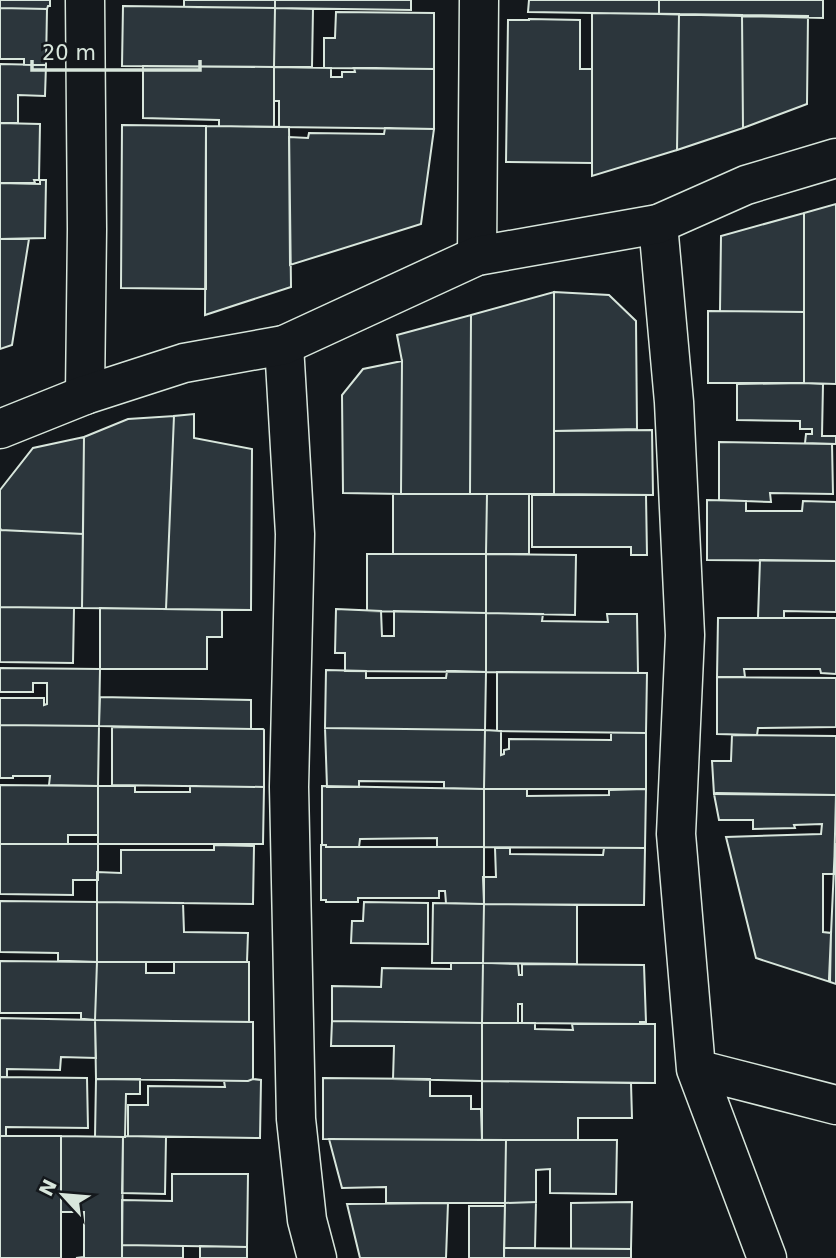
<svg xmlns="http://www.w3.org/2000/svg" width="836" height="1258" font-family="'DejaVu Sans',sans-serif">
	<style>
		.building { fill: #2c363c; stroke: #d8e6dc; stroke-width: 2 }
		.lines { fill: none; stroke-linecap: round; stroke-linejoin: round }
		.street-casing { stroke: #d8e6dc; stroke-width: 41 }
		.secondary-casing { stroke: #d8e6dc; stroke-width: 41 }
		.street { stroke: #14181c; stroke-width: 38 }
		.secondary { stroke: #14181c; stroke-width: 38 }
	</style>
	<rect width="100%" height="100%" fill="#14181c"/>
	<path class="building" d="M0,0H50V6H48L47,9L0,8Z
		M184,0H275V8L184,7Z
		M275,0H411V10L275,8Z
		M529,0H659V14L528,12Z
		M659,0H823V18L659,14Z
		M123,6L275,8L274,67L122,66Z
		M0,8L47,9L46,65H24V59H0Z
		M275,8L313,9L312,67H274Z
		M336,12L434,13V69L324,68V38H335Z
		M592,13L679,14L677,150L592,176Z
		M679,14L742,15L743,128L677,150Z
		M742,15L808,16L807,104L743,128Z
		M529,19L580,20V69H592V163L506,162L508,20H529Z
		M0,64L46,65L45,96L18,95V123H0Z
		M143,66L274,67V127L219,126V120L143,118Z
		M274,67L331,68V77H342V72H355L354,68L434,69V129L279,127V101H274Z
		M0,123L40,124L39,180H34L35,183H0Z
		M122,125L206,126V289L121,288Z
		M206,126L289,127L291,287L205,315Z
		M385,128L434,129L421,224L290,265L289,137L308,138L309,133L384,134Z
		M40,180H46L45,238L0,239V183L40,184Z
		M836,204V384L804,383V213Z
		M804,213V312L720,311L721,236Z
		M0,239H29L12,345L0,349Z
		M554,292L609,295L636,321L637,429L554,431Z
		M554,292V494H470L471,315Z
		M708,311L804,312V383H708Z
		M471,315L470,494H401L402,361L397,335Z
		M402,361L401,494L343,493L342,395L363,369Z
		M804,383L823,384L822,436H836V444L805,443L806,434H812V429H800V421L737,420V384Z
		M194,414V438L252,449L251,610L166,609L174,416Z
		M174,416L166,609L82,608L84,437L128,419Z
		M652,430L653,495L554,494V431Z
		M84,437L83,534L1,530L0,528V490L33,448Z
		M719,442L832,444L833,494L770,493L771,502L719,500Z
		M393,494H487L486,554H393Z
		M487,494H529V554H486Z
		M532,495H646L647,555H631V547H532Z
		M707,500L746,501V511H802L803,501L836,502V561L707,560Z
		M0,528L1,530L83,534L82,608L0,607Z
		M367,554H486V613L367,611Z
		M486,554L576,555L575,615L486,613Z
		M760,560L836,561V612L784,611V618H758Z
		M0,607L74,608L73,663L0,662Z
		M100,608L222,610V637H207V669H100Z
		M336,609L381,611L382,636H394V611L486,613V672L345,671V653H335Z
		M486,613L543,614L542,621L608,622L607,614H637L638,673L486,672Z
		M718,618H836V674L821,673L820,669H744L745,677H717Z
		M0,668L100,669L99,726L0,725V698H44V705L47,704V683H33V692H0Z
		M326,670L366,671V678H446L447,671L486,672L485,730L325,728Z
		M497,672L647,673L646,733L497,731Z
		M717,677L836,678V727L758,728L757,735L717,734Z
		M100,697L251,700V729L99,726Z
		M0,725L99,726L98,786L49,785L50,776H13V778H0Z
		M112,727L263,729L264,730V787L112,785Z
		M325,728L485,730L484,789L444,788V782L359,781V787H327Z
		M485,730L501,731V755L504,754V750L509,749V739L611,740V733H646V789H484Z
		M732,735L836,736V795L714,794L712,761H731Z
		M0,785L98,786V835H68V844H0Z
		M98,786H135V792H190V786L264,787L263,844H98Z
		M322,786L484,789V847H437V838L360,839L359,847H326V845H322Z
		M484,789H527V796L609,795V790L646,789L645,848L484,847Z
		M716,793L836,795L834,874H823V932L831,933L830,982L756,958L726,837L821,834L822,824L794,825L795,828L753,829V820H719L714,794Z
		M0,844H98V880H73V895L0,894Z
		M835,844H836V984L830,982L829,979Z
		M214,845L254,846L253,904L97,902V872L121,873V850H214Z
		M321,845H326V847H484V904L446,903L445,891H439V898H358V902H326V900H321Z
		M495,848H510V854L603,855L604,848H645L644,905L484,904L483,877H496Z
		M0,901L97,902V962L58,961V953L0,952Z
		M97,902L183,903L184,932L248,933L247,962H97Z
		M364,902L428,903V944L351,943L352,921H363Z
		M433,903L484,904L483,963H432Z
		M484,904L577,905V964L483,963Z
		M0,961L97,962L95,1020L81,1019V1013H0Z
		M97,962H146V973H174V962H249V1022L95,1020Z
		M451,963H483L482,1023L332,1021V986L381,987L382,968L451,969Z
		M483,963L518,964L519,975H522V964L644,965L646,1022H640V1024L522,1023V1004H518V1023H482Z
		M0,1018L95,1020L96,1058L61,1057L60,1070L7,1069V1077H0Z
		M95,1020L253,1022V1079L248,1081L96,1079Z
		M332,1021L482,1023V1081L393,1079L394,1046H331Z
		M482,1023H535V1029L573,1030L572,1024H655V1083L482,1081Z
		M0,1077L87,1078L88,1128L6,1127V1136H0Z
		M323,1078L430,1079V1096H471V1109H481L482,1140L323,1139Z
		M96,1079H140V1094H126L125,1137H95Z
		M253,1079L261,1080L260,1138L128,1136V1105H148V1086L225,1087L224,1081H248Z
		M482,1081L631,1083L632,1118H578V1140H482Z
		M0,1136H61V1258H0Z
		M61,1136L123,1137L122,1258H76L84,1257V1212H61Z
		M128,1136L166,1137L165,1194L122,1193L123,1137Z
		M329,1139L506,1140L505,1203H386V1187L342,1188Z
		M506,1140H617L616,1194L550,1193V1169L536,1170V1202L505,1203Z
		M172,1174H248L247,1247L122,1245V1200L172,1201Z
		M536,1202L535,1248H504L505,1203Z
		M632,1202L631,1249H571V1203Z
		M448,1203L446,1258H360L347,1204Z
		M469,1206H505L504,1258H469Z
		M122,1245L183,1246V1258H122Z
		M200,1246L247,1247V1258H200Z
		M504,1248L631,1249V1258H504Z"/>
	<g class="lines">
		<g class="street-casing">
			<path id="street" d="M85,0L87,229L85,395
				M658,224L674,402L685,635L676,834L696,1069L767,1258
				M477,256L479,0
				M284,345L295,534L289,787L296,1119L307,1220L317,1258
				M696,1069L836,1105"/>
		</g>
		<g class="secondary-casing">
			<path id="secondary" d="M0,429L85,395L184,363L284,345L477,256L658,224L746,185L836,158"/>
		</g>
		<use href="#street" class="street"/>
		<use href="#secondary" class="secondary"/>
	</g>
	<g transform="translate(63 1195) rotate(296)" stroke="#14181c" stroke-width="5" paint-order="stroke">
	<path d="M0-5L12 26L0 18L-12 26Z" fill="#d8e6dc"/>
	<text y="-10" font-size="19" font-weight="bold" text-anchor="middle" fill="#d8e6dc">N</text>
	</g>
	<path d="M32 60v10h168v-10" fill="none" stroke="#d8e6dc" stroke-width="3.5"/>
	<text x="42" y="60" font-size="21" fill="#d8e6dc" stroke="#14181c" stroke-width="5" paint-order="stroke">20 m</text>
</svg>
